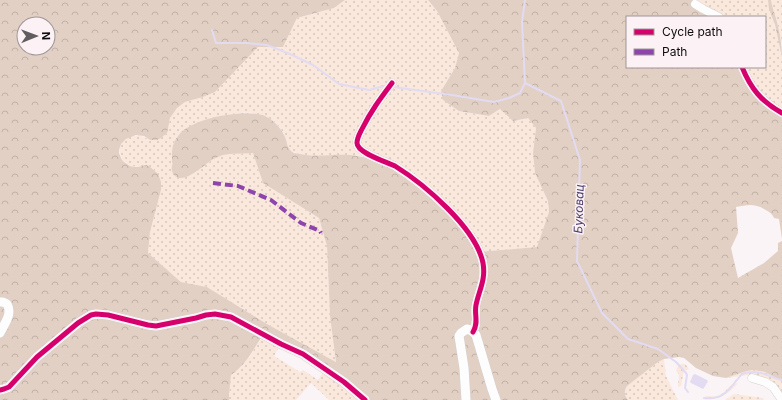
<svg xmlns="http://www.w3.org/2000/svg" width="782" height="400" font-family="Inter,sans-serif">
	<style>
		.grass { fill: url(#grass-dots) }
		.forest { fill: url(#forest-crowns); fill-rule: evenodd }
		.water { fill: #e2dbf2 }
		.lines { fill: none; stroke-linecap: round; stroke-linejoin: round }
		.stream { stroke: #e2dbf2; stroke-width: 2 }
		.minor-casing { stroke: #d4d0d1; stroke-width: 9 }
		.tertiary-casing { stroke: #d4d0d1; stroke-width: 10 }
		.minor { stroke: #fefdfe; stroke-width: 8 }
		.tertiary { stroke: #fefdfe; stroke-width: 9 }
		.quiet { stroke: #8e44ad; stroke-width: 4; stroke-dasharray: 8 4; stroke-linecap: butt }
		.cycleway-casing { stroke: #fcf2f5; stroke-width: 8 }
		.cycleway { stroke: #d6006c; stroke-width: 5 }
		.labels { text-anchor: middle; stroke-width: 3; stroke-linejoin: round; paint-order: stroke }
		.water-label { font-size: 12px; font-style: italic; fill: #4c406c; stroke: #fcf2f5 }
	</style>
	<defs>
		<pattern id="grass-dots" width="8" height="8" patternUnits="userSpaceOnUse"><rect width="8" height="8" fill="#fae8dd"/><path d="M2 2h.1M6 6h.1" fill="none" stroke="#d5c6bc" stroke-width="1.8" stroke-linecap="round"/></pattern>
		<pattern id="forest-crowns" width="20" height="18" patternUnits="userSpaceOnUse"><rect width="20" height="18" fill="#e2d0c4"/><path d="M2 6a3 3 0 1 1 6 0M12 15a3 3 0 1 1 6 0" fill="none" stroke="#c1b1a7"/></pattern>
	</defs>
	<rect width="100%" height="100%" fill="#faf4f6"/>
	<path class="grass" d="M345,0H428L437,11L459,53L455,68L441,91L459,111L489,116L500,109L513,121L528,118L536,128L533,153L535,173L548,201L549,213L537,247L477,252L366,157C343,153 319,159 296,153C287,151 288,144 285,137C282,130 277,122 270,119C265,116 257,114 252,113C233,111 184,122 175,140C171,149 172,158 172,167C172,170 173,173 175,175C186,184 203,166 212,160C215,158 219,156 223,155C231,153 245,154 253,153L263,183L319,218L327,246L330,316L336,362L267,324L207,287L181,282L148,253L150,232L161,190L158,174L152,168L146,165L138,167L130,166L127,164L122,160L119,150L121,144L129,137L140,135L150,140H154L167,133L168,129L170,118L177,107L185,102L203,97L215,92L258,47H283L297,18L334,8Z
		M695,0H768C771,19 780,38 782,57C782,75 782,93 782,111L755,87L745,67H765V17H724L698,3Z
		M771,0H782V44L777,21L772,7Z
		M261,339L279,347L274,356L300,372L303,370L318,380L324,371L360,400H329L311,383L296,400H229V395L231,375C245,366 252,352 261,339Z
		M664,359L666,376L678,400H628C624,395 624,391 627,386L658,362Z
		M681,364C685,363 687,366 689,369L687,370H684L681,386L678,387L679,374L676,371L677,368Z
		M753,370L765,372L782,381V398L749,375L726,378L747,371Z
		M738,383C729,394 719,400 704,399L706,396C728,399 723,386 738,383Z
		M734,394L763,398L764,400H725Z"/>
	<path class="forest" d="M0,0H345L334,8L297,18L283,47H258L215,92L203,97L185,102L177,108L170,118L168,129L167,133L161,138L157,140H150L144,136L136,135L126,139L121,144L119,150V153L122,160L124,162L130,166L134,167H138L146,165L149,166L155,171L158,174L161,182V190L150,232L148,253L181,282L207,287L267,324L336,362L330,316L327,246L319,218L263,183L253,153C245,154 231,153 223,155C220,156 215,158 212,160C204,165 179,190 172,171C171,167 173,165 172,162C172,152 171,145 178,136C190,118 246,108 265,116C274,120 280,127 284,135C288,142 286,149 294,153C298,154 302,154 306,155C323,157 340,153 357,156C374,158 404,173 417,184C425,191 433,199 441,207C447,212 454,218 459,224C465,233 471,242 477,252L537,247L549,212L548,201L535,173L533,153L536,128L528,118L513,121L500,109L489,116L459,111L443,100L441,91L455,68L459,53L437,11L428,0H695L698,3L724,17H627V67H745L755,87L782,111V239L779,219L774,218C772,213 769,212 764,209C754,203 747,205 736,207L738,233L731,248L738,278L764,263L778,251V243L782,241V381L765,372L753,370L747,371L726,378L713,376L696,368L684,358L679,357L664,359L658,362L627,386C624,391 624,395 628,400H369L335,370L261,338C252,352 245,365 231,375L229,395V400H0ZM24,24H48V48H24Z
		M768,0H771C772,8 775,14 777,22C780,34 782,44 782,57L775,25L769,9Z"/>
	<path class="water" d="M695,374L707,380L708,381L704,388L703,389L691,383L690,382L693,375Z"/>
	<g class="lines">
		<path class="stream" d="M212,30L216,43H247L267,45L290,54L313,65L339,84L369,90L384,86H387
			M525,83L561,101L580,160L577,261L602,313L628,339L658,349L676,362L686,373L687,375L685,388L688,392
			M393,87L452,95L494,102L509,98L520,93L525,83L522,22L525,0
			M704,398C720,400 727,393 736,381C738,379 740,376 742,374C745,373 749,372 752,372C764,371 771,378 782,380"/>
		<g class="minor-casing">
			<path id="minor" d="M695,4L703,9L719,17
				M742,67C751,89 761,101 782,113
				M392,83C380,99 371,111 362,129C360,133 357,138 357,143C357,153 387,162 395,166C424,184 476,228 483,263C486,280 479,290 476,305C474,315 479,322 473,332
				M752,378L765,382L773,387L782,400"/>
		</g>
		<g class="tertiary-casing">
			<path id="tertiary" d="M0,302H3L7,304C13,314 4,324 0,333
				M0,390L4,389L9,387L37,357L78,323L91,315L96,314L108,315L148,325L156,326L196,318L206,315L215,314L231,317L281,344L303,354L344,382L365,400
				M466,400L464,368L459,336L461,333L467,329C472,330 473,332 476,335L492,389L496,400"/>
		</g>
		<use href="#minor" class="minor"/>
		<use href="#tertiary" class="tertiary"/>
		<path class="quiet" d="M213,183L238,186L271,200L301,223L320,231L321,233"/>
		<g class="cycleway-casing">
			<path id="cycleway" d="M742,67C751,89 761,101 782,113
				M392,83C380,99 371,111 362,129C360,133 357,138 357,143C357,153 387,162 395,166C424,184 476,228 483,263C486,280 479,290 476,305C474,315 479,322 473,332
				M0,390L4,389L9,387L37,357L78,323L91,315L96,314L108,315L148,325L156,326L196,318L206,315L215,314L231,317L281,344L303,354L344,382L365,400"/>
		</g>
		<use href="#cycleway" class="cycleway"/>
	</g>
	<g class="labels">
		<g class="water-label">
			<text transform="translate(579 209) rotate(-88)" y="4">Буковац</text>
		</g>
	</g>
	<rect x="626" y="16" width="140" height="52" fill="#fcf2f5" stroke="#9d9698"/>
	<rect x="634" y="29" width="20" height="6" fill="#d6006c" stroke="#9d9698"/>
	<text x="662" y="36" font-size="12" fill="#0f0c0d">Cycle path</text>
	<rect x="634" y="49" width="20" height="6" fill="#8e44ad" stroke="#9d9698"/>
	<text x="662" y="56" font-size="12" fill="#0f0c0d">Path</text>
	<g transform="translate(36 36) rotate(89)"><circle r="19" fill="#fcf2f5" stroke="#9d9698"/>
	<path d="M0-3L7 15L0 10L-7 15Z" fill="#615d5f"/>
	<text y="-6" font-size="11" font-weight="bold" text-anchor="middle" fill="#0f0c0d">N</text>
	</g>
</svg>
